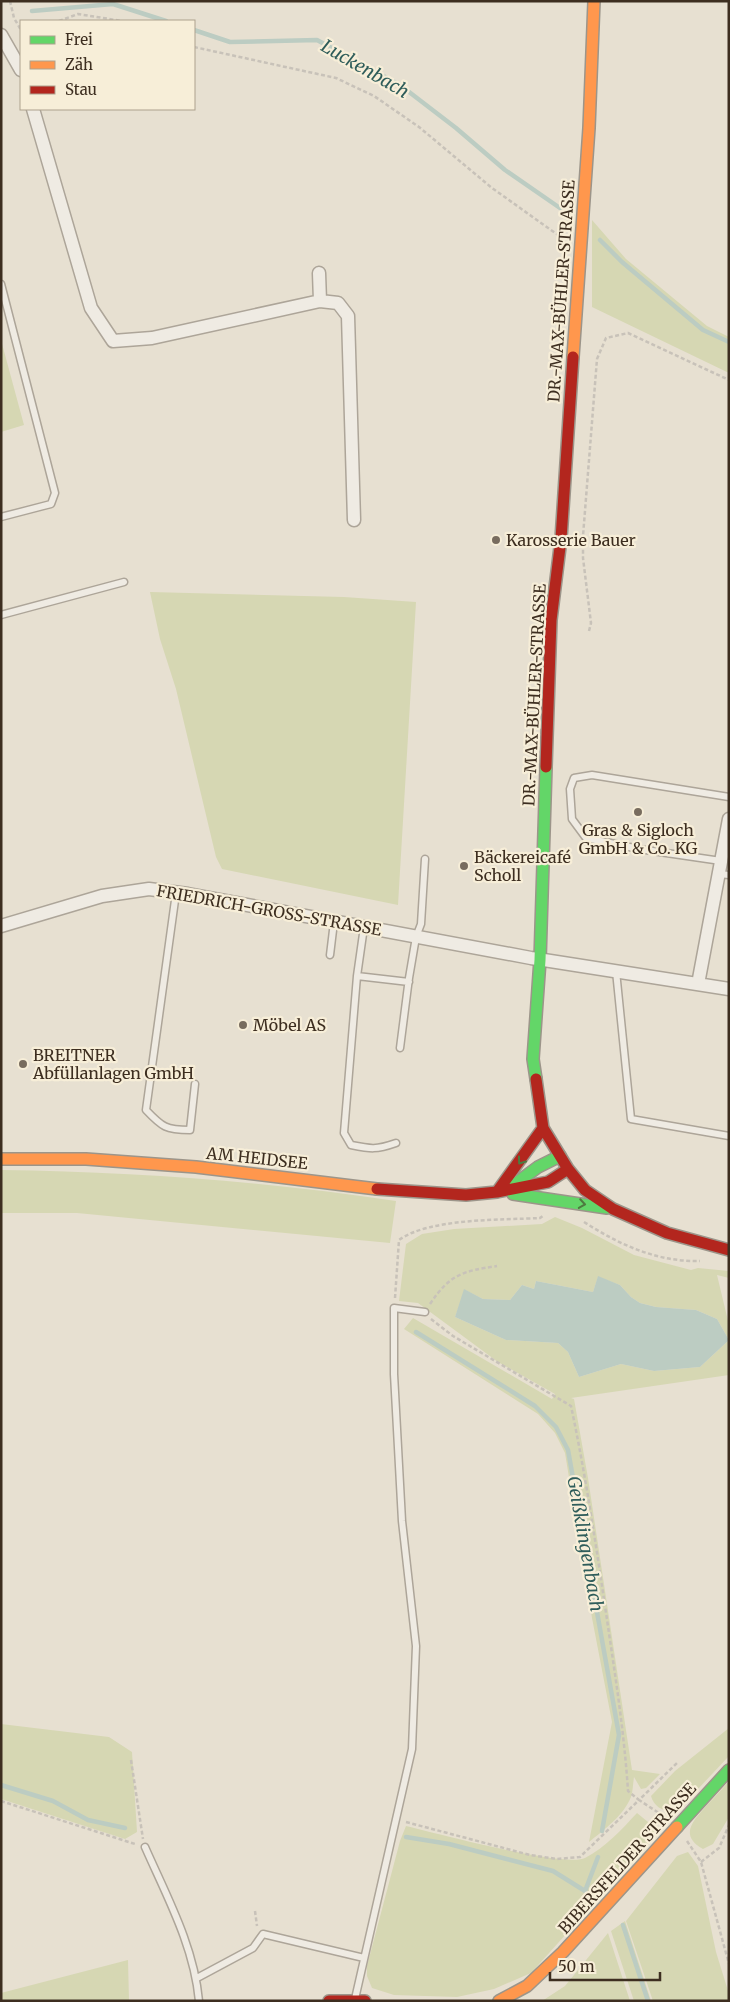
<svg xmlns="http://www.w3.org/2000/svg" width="730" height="2002" font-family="Merriweather,serif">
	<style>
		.green { fill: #d6d7b3 }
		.water { fill: #bcccc2 }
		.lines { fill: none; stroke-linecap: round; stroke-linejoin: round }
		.stream { stroke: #bcccc2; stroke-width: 4.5 }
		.lane-casing { stroke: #ada599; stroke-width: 9 }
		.street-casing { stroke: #ada599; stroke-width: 15 }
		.fast-casing { stroke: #9c958a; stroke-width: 14 }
		.slow-casing { stroke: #9c958a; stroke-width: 14 }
		.jam-casing { stroke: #9c958a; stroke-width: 14 }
		.path { stroke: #c8c2b9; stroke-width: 2.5; stroke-dasharray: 4 2.5; stroke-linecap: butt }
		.lane { stroke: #efebe3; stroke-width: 6 }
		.street { stroke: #efebe3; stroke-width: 12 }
		.fast { stroke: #63d668; stroke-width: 11 }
		.slow { stroke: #ff974d; stroke-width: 11 }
		.jam { stroke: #b3261e; stroke-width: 11 }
		.oneway { stroke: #4e7a40 }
		.poi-dot { fill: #786c5e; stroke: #f7eed8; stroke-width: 2 }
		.labels { text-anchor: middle; stroke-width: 4.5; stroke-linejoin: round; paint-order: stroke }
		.street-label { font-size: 16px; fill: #3d2e20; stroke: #f7eed8 }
		.poi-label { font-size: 16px; fill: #3d2e20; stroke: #f7eed8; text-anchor: start }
		.water-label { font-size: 18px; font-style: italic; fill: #2f5d5a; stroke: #f7eed8 }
	</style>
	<rect width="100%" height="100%" fill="#e7e0d1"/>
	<path class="green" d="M592,220L626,259L707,326L729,337V373L592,307Z
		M1,340L24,425L1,432Z
		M150,592L344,597L416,602L398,905L222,869L216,857L176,689L160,639Z
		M1,1170C134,1172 265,1181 396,1201L390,1243L77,1213H1Z
		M555,1217L582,1228L634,1255L691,1270L698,1268L729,1271V1278L717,1275L729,1325V1340L717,1319L696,1310L656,1307L640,1303L631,1297L620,1285L598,1277L593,1292L536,1281L534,1289L522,1285L510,1300L483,1299L465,1290L455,1317L506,1340L558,1343L568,1352L579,1377L621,1364L654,1371L700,1367L729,1340V1375L571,1398L574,1399L588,1478L632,1770L660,1774L646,1788L641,1789L634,1777C633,1783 633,1791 631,1797C624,1815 604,1830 589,1842L612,1722L592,1618L565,1453L555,1433L538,1414L404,1329L413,1318L552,1399L555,1394L498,1362L418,1303L399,1301L406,1244L422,1234L454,1229L542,1224Z
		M1,1724L109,1737L132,1752L137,1832L125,1839L1,1799Z
		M729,1728V1756L682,1806L672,1812C662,1810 654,1807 651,1796L675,1771Z
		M729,1781V1817L713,1844L703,1849C678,1835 694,1820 707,1805C715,1797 722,1789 729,1781Z
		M637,1813L659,1831L531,1973L494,1989L457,1997L394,1995L372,1988L367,1976V1966L400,1841L406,1826C435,1833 565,1868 585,1858C605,1848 622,1829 637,1813Z
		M688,1852L698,1866L716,1952L729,1994V2001H653L626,1921L677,1856Z
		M625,1921L651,2001H652H634L611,1931Z
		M608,1933L630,2001H542L565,1986Z
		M128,1960L129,2001H1V1993Z"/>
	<path class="water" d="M598,1276L620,1285L631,1297L640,1303L656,1307L696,1310L717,1319L729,1340L700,1367L654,1371L621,1364L579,1377L568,1352L558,1343L506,1340L455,1317L464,1289L483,1299L510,1300L522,1285L534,1289L536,1281L593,1292Z"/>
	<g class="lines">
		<path class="stream" d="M32,11L113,4L166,21
			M194,30L230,42L317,40L400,85L456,128L505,170L560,208
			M600,240L622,262L703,330L729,342
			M416,1332L535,1406L556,1427L568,1450L619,1735L602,1831
			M1,1785L53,1801L88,1820L125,1828
			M406,1837L449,1844L553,1871L585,1891L598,1857
			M623,1925L648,2001"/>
		<g class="lane-casing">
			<path id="lane" d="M1,284L55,493L51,504L1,517
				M1,615L124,582
				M721,861L639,849L586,838L572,819L570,789L574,778L592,775L729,797
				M719,874L729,875
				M176,893L146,1110C162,1127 166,1130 190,1130L195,1084
				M364,927L357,976L409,982
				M330,955L334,922
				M616,971L631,1119L729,1136
				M357,976L344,1133L351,1145C371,1149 376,1150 396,1143
				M400,1048L409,978L416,937L421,924L425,859
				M145,1847C167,1897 194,1946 199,2001
				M197,1978L253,1948L263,1934L364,1958
				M355,1999L412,1749L416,1646L402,1521L394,1374V1308L425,1312"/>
		</g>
		<g class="street-casing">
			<path id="street" d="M1,35L21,70
				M33,109L91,308L113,341L152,338L320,301L338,303L348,316L354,520
				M319,273L320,301
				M1,926L102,896L149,889L188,894L531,958L729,989
				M698,984L729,819"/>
		</g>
		<g class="fast-casing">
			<path id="fast" d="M536,1079L533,1059L540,960L546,767
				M511,1187L538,1167L560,1156
				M513,1194L607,1208
				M677,1827L729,1770"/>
		</g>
		<g class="slow-casing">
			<path id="slow" d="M573,357L589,128L594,1
				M1,1159H86L196,1167L377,1189
				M499,2001L527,1986L563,1952L677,1827"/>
		</g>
		<g class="jam-casing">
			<path id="jam" d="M546,767L551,620L561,539L573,357
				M536,1079L543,1128L568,1169L585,1190L613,1209L667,1233L729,1250
				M377,1189L466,1195L497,1192L548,1182L568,1169
				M497,1192L543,1128
				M329,2001H365"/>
		</g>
		<path class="path" d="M10,1L14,18L21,30
			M59,21L78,14L122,21
			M194,47L336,78L374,96L419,127L492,188L565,240
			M589,631L591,623L583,558V536L597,359L606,338L628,333L729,380
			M584,1222C620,1245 657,1262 700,1261
			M395,1298L399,1240C429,1218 502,1220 540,1218L544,1215
			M430,1304C450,1274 463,1271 497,1266
			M431,1319L453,1336L571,1406C585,1472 595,1539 605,1606C614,1668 624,1729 628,1791L639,1800L677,1763
			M131,1760L143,1839
			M1,1801L135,1844
			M406,1822L530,1855L557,1859L580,1857L639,1800L665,1817
			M687,1841L701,1862L729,1964
			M701,1862L719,1848L729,1825
			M255,1911L257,1926"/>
		<use href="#lane" class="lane"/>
		<use href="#street" class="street"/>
		<use href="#fast" class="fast"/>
		<use href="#slow" class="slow"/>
		<use href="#jam" class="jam"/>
	</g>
	<defs><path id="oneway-chevron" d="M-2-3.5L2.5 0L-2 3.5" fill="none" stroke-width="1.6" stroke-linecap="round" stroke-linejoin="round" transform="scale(1.25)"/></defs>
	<g class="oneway">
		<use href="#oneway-chevron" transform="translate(521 1161) rotate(126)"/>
		<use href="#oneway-chevron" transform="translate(582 1204) rotate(9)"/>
	</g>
	<g class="poi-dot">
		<circle cx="496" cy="540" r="5"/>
		<circle cx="638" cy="812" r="5"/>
		<circle cx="464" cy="866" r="5"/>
		<circle cx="243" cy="1025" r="5"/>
		<circle cx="23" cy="1064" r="5"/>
	</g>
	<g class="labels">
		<g class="street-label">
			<text transform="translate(561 291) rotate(-86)" y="6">DR.-MAX-BÜHLER-STRASSE</text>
			<text transform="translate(534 695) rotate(-87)" y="6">DR.-MAX-BÜHLER-STRASSE</text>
			<text transform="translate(269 910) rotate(10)" y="6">FRIEDRICH-GROSS-STRASSE</text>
			<text transform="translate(257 1158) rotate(6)" y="6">AM HEIDSEE</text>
			<text transform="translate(627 1858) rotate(-48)" y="6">BIBERSFELDER STRASSE</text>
		</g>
		<g class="poi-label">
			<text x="506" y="546">Karosserie Bauer</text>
			<text x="638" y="836" text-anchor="middle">Gras &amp; Sigloch<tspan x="638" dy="18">GmbH &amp; Co. KG</tspan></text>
			<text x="474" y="863">Bäckereicafé<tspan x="474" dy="18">Scholl</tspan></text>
			<text x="253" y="1031">Möbel AS</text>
			<text x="33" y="1061">BREITNER<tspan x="33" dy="18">Abfüllanlagen GmbH</tspan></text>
		</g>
		<g class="water-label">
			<text transform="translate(365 69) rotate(30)" y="6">Luckenbach</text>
			<text transform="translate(585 1544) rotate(80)" y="6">Geißklingenbach</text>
		</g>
	</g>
	<rect width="730" height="2002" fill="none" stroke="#3d2e20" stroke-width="5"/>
	<rect x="20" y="20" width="175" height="90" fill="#f7eed8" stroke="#ada18e"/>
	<rect x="30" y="36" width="25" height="8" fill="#63d668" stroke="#ada18e"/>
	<text x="65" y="45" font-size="15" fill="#3d2e20">Frei</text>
	<rect x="30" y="61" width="25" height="8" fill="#ff974d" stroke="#ada18e"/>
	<text x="65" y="70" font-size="15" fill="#3d2e20">Zäh</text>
	<rect x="30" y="86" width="25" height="8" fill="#b3261e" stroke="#ada18e"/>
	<text x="65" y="95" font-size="15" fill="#3d2e20">Stau</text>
	<path d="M550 1972v8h110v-8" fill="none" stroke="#3d2e20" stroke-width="2.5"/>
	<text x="558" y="1972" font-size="15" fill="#3d2e20" stroke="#f7eed8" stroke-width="4" paint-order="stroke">50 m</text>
</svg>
